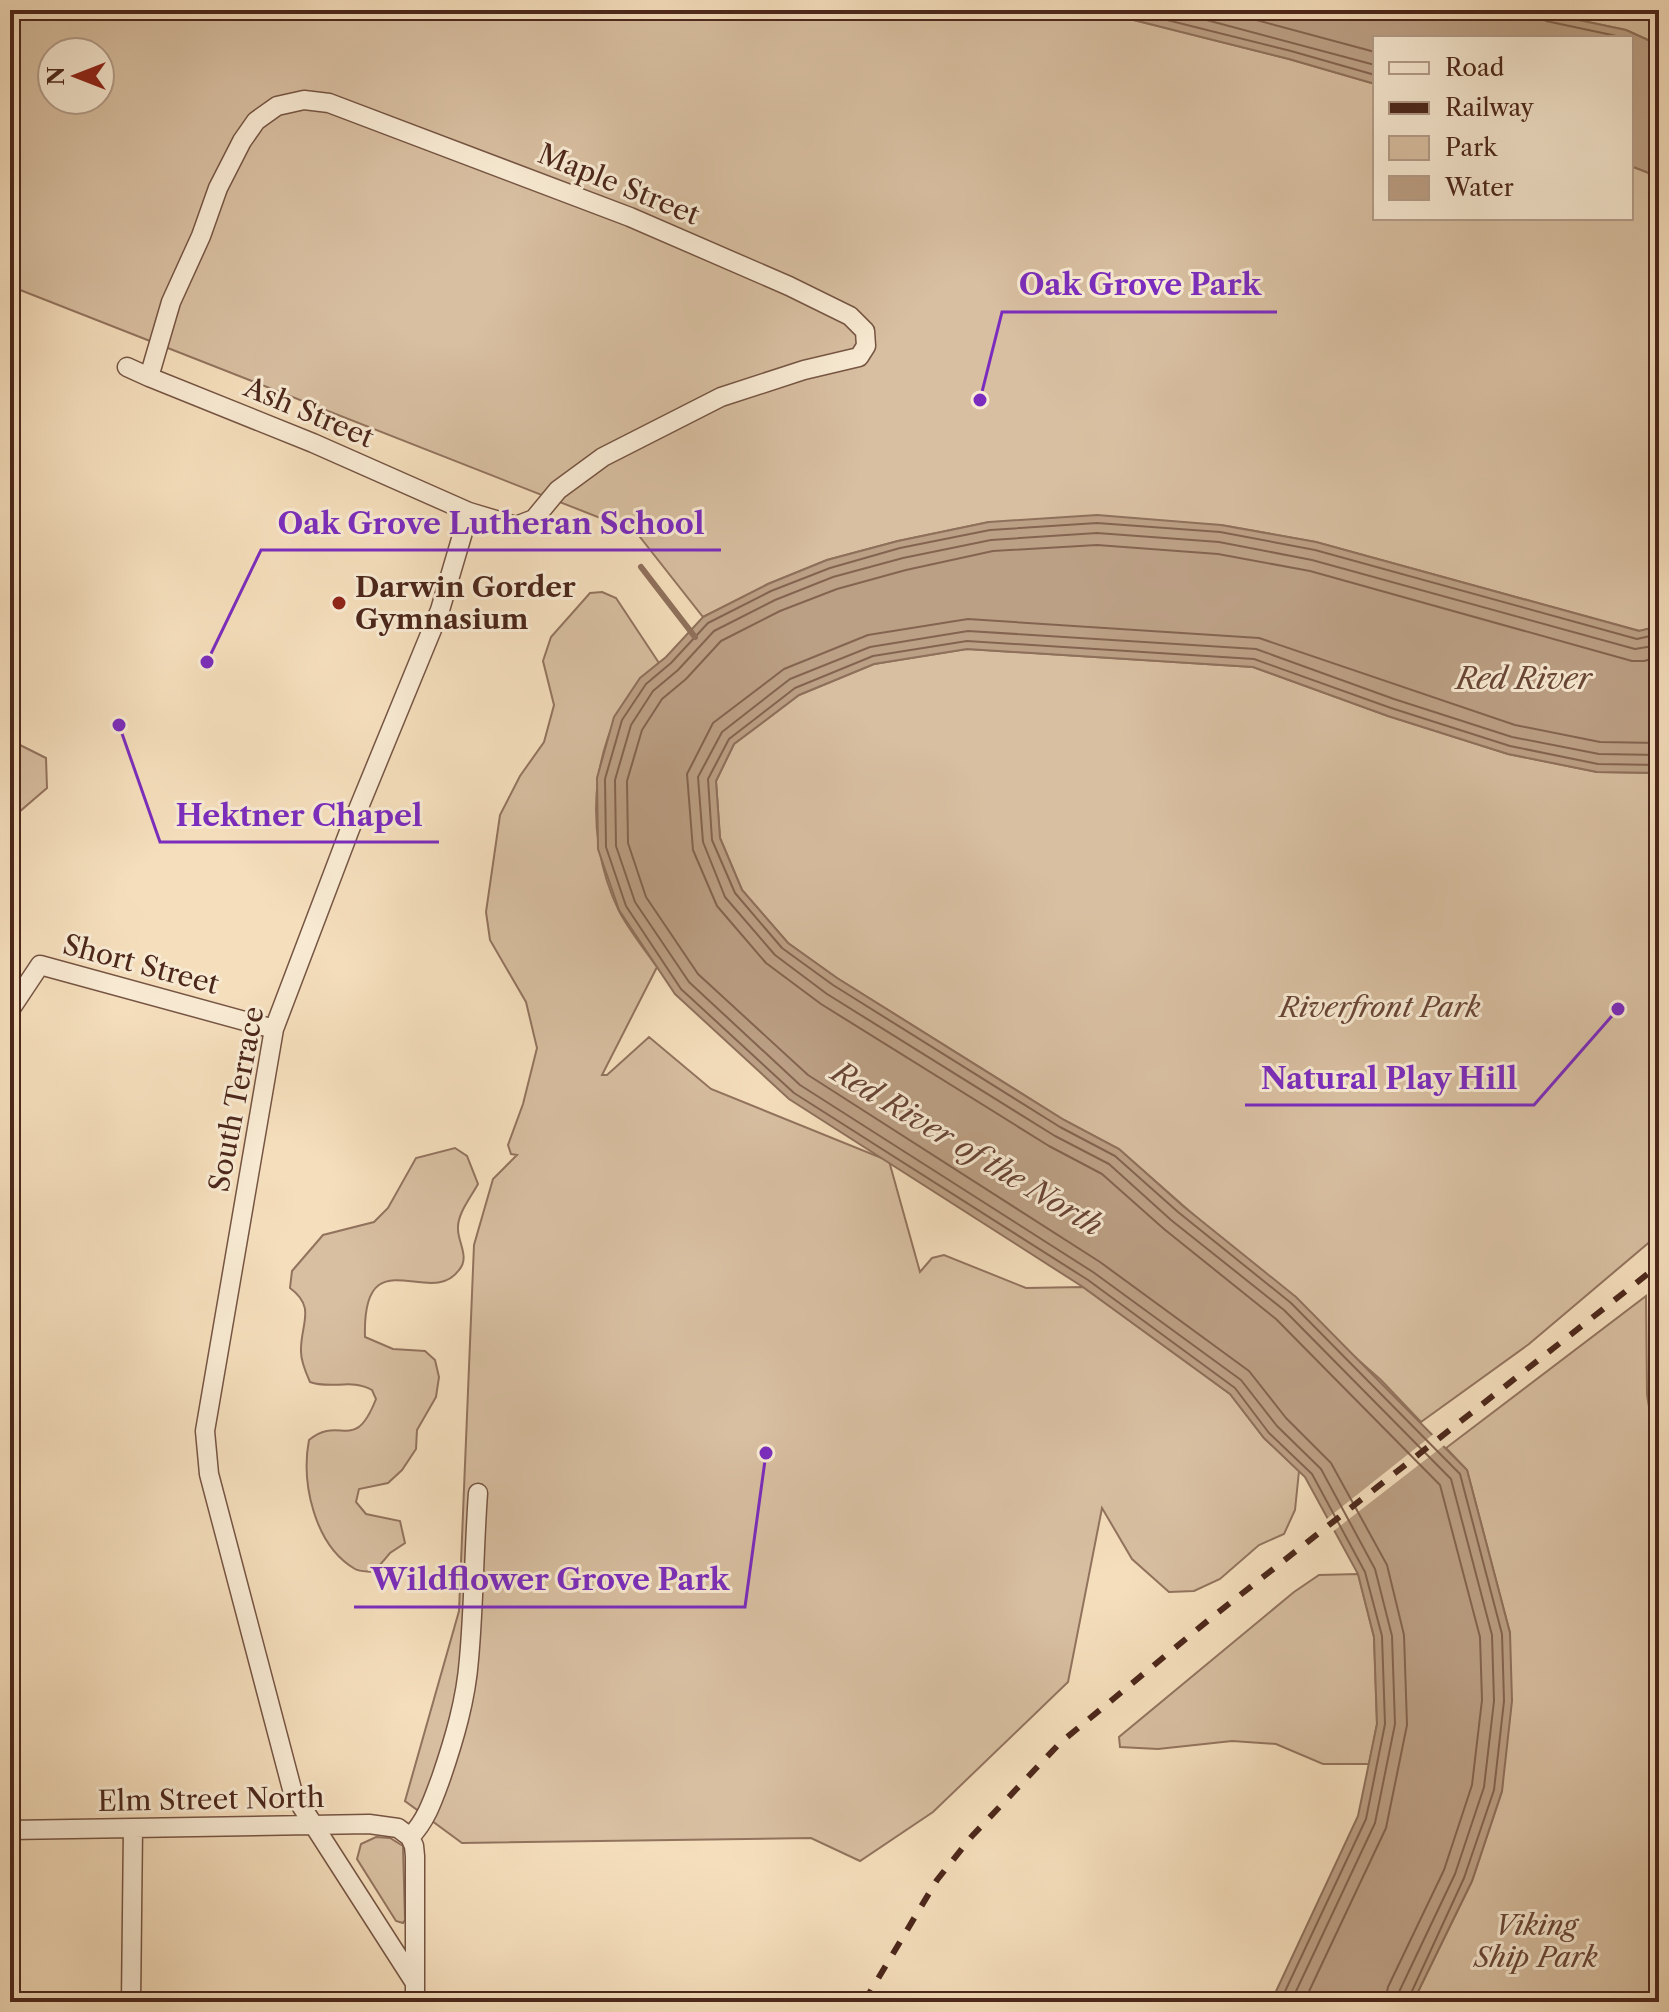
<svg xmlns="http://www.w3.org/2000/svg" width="1669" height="2012" font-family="'Libre Caslon Text',serif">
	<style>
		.green { fill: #d8bfa1; stroke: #92735e; stroke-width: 2; fill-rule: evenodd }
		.water { fill: #bca085; stroke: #8f705b; stroke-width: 2 }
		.pier { fill: #f5debc }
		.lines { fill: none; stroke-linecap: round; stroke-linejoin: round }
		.shore { stroke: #846450; stroke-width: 2 }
		.stream { stroke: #8f705b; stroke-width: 6 }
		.minor-casing { stroke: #765543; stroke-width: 21 }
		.minor { stroke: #f8ead3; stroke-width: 18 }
		.rail { stroke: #4c271b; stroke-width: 6; stroke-dasharray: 14 14; stroke-linecap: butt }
		.poi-dot { fill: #8f2418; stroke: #f8ead3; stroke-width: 3 }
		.labels { text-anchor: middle; stroke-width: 6; stroke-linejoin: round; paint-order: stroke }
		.street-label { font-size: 28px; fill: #4c271b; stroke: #f8ead3 }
		.poi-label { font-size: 28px; font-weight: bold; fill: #4c271b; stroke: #f8ead3; text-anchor: start }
		.park-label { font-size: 28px; font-style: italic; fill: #684536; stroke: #f8ead3 }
		.water-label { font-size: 30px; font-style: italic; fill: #684536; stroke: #f8ead3 }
		.leader { fill: none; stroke: #7b2cbf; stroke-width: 3 }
		.callout-dot { fill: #7b2cbf; stroke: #f8ead3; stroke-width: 3 }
		.callout-label { font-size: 30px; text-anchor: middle; font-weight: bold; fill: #7b2cbf; stroke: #f8ead3; stroke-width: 6; stroke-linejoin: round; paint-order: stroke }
	</style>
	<rect width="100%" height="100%" fill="#f5debc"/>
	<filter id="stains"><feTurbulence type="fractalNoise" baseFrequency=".0025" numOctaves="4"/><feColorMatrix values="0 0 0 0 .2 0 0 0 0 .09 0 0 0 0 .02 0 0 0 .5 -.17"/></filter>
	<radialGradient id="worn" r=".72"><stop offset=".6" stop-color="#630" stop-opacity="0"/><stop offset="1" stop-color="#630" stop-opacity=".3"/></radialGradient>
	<path class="green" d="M10,10H1094L1289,59L1375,84V218H1631V166L1659,177V626L1640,631L1316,542L1221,525L989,522L898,541L827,560L768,584L703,617L636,532L10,286ZM52,52H100V100H52Z
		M1531,10H1659V45L1626,30Z
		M602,592L616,598L659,663C589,720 580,832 619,911C629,930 644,949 657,967L602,1075H607L649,1037L711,1089L889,1161L920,1272L932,1258L944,1255L1026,1288L1083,1287L1230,1394L1264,1438L1299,1471L1295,1510L1284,1534L1259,1545L1220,1579L1194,1591L1169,1592L1132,1559L1102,1508L1068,1682L933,1812L860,1861L811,1838L462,1843L405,1801L459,1611L474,1245L493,1179L517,1155L511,1154L508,1145L523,1104L537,1048L526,1002L490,940L486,912L500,815L520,776L544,742L554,705L543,661L551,637L590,593Z
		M967,649L1253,667L1388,716L1508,754L1597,772L1659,773V1234L1529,1344L1421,1422L1381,1380L1119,1149L1064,1120L837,978L788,943L742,890L720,838L716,781L734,744L799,695L874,664Z
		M10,740L46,758L47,788L18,813L10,827Z
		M455,1148L467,1156L478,1184C471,1197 457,1214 458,1229C458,1243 470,1257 459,1270C431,1310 362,1235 365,1337L393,1349L425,1351L435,1360L439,1377L436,1397L417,1430L416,1449L402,1470L388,1483L359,1489L356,1502L366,1514L400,1521L405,1543L390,1553L374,1572C368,1571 360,1572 355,1569C314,1545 301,1482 309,1440C341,1414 354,1455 376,1399L372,1390C352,1378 331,1390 310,1382C306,1373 301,1362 301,1352C300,1324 317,1308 290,1288L292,1271L323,1235L374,1222L388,1208L416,1158Z
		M1646,1296L1647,1395L1659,1466V2002H1413L1472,1881L1502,1791L1510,1633L1467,1470L1446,1448Z
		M1358,1574L1374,1637L1377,1724L1369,1764H1323L1276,1744L1232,1741L1158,1749L1120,1747L1119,1737L1294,1592L1319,1575Z
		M376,1837L390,1838L403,1846L405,1920L403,1923L396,1921L357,1859L361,1844Z"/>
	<path class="water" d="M1094,10H1531L1626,30L1659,45V177L1631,166V38H1375V84L1289,59Z
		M1097,515L1221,525L1316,542L1639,631L1659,626V773L1597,772L1508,754L1388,716L1253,667L967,649L874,664L799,695L734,744L716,781L720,838L742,890L788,943L837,978L1064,1120L1119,1149L1183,1206L1296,1297L1467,1470L1510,1633L1512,1701L1502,1791L1472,1881L1413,2002H1271L1358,1816L1377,1724L1374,1637L1358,1574L1305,1477L1264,1438L1230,1394L1083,1287L789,1099L675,994L619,910L598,849L597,778L614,717L640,678L666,657L703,617L768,584L827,560L898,541L989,522Z"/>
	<path class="pier" d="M1436,1432L1447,1443L1331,1533L1324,1521Z"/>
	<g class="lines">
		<path class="shore" d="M1127,10L1291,51L1375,75
			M1169,10L1375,65
			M1219,10L1375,52
			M1540,10L1541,17L1546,21L1626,38
			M1280,2002L1366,1819L1385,1724L1382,1636L1365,1572L1312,1474L1269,1433L1235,1388L1088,1280L794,1093L681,989L626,906L606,847L605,779L622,720L646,684L671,663L708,623L771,591L830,568L900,548L990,530L1097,523L1220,532L1315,550L1637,639L1659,634
			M1291,2002L1375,1823L1395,1724L1392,1636L1375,1569L1321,1469L1277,1426L1241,1380L1093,1272L800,1085L689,982L635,902L616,846L615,780L631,725L653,691L678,670L714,631L775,600L833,577L903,558L991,540L1097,533L1219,542L1312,560L1635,649L1659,645
			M1304,2002L1386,1828L1407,1725L1404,1635L1387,1565L1331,1463L1286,1418L1249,1371L1100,1262L808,1075L698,974L646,897L628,843L627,781L642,730L662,699L686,679L721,641L780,611L837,589L906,570L993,551L1097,545L1218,554L1310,571L1632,661H1644L1659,657
			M1385,2002L1388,1987L1444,1870L1472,1785L1482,1700L1480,1637L1440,1485L1276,1319L1164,1229L1102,1174L1049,1146L821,1004L766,963L717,906L693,850L687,774L713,723L784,669L868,635L968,619L1259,638L1515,725L1600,742L1659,743
			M1397,2002L1399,1992L1455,1874L1484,1787L1494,1701L1492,1635L1451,1479L1284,1310L1171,1220L1109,1164L1055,1136L827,994L775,955L725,897L703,842L698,777L722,732L790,679L870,647L968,631L1256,649L1394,699L1512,737L1599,754L1659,755
			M1407,2002L1464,1878L1494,1790L1504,1701L1502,1634L1460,1474L1291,1303L1178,1212L1115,1156L1060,1127L833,985L782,948L735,893L712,840L708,779L729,739L795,688L873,656L967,641L1254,659L1391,708L1510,746L1598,764L1659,765"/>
		<path class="stream" d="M641,567L695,637"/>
		<g class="minor-casing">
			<path id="minor" d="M127,367L149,377L313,443L469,512L516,526L534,519L558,490L603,457L721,397L804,370L859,357L866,346L865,331L850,316L789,286L630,217L329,103L304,100L277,106L256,121L242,141L218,188L201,236L171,302L149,377
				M10,1010L40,965L274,1029
				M10,1830L369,1824L398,1828L410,1837
				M410,1837C426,1821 433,1800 441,1778C454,1740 466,1700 469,1659C474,1604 474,1548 478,1493
				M410,1837L414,1846L415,1856V2002
				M415,1983L293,1793L209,1474L205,1431L274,1029L350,829L440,610L469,512
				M131,2002L133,1828"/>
		</g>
		<use href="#minor" class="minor"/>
		<path class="rail" d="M864,2002L937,1880L972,1836L1060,1743L1211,1618L1659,1265"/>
	</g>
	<circle class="poi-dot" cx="339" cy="603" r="8"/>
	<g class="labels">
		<g class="street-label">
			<text transform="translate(619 184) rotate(22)" y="10">Maple Street</text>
			<text transform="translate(309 412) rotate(23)" y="10">Ash Street</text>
			<text transform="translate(141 964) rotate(15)" y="10">Short Street</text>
			<text transform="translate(236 1099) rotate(-79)" y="10">South Terrace</text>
			<text transform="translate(211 1799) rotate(-1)" y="10">Elm Street North</text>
		</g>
		<g class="poi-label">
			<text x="355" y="597">Darwin Gorder<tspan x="355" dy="32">Gymnasium</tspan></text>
		</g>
		<g class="park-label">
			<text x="1380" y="1017">Riverfront Park</text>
			<text x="1536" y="1935">Viking<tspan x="1536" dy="32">Ship Park</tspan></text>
		</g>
		<g class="water-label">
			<text x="1524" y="689">Red River</text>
			<text transform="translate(967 1149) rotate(31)" y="10">Red River of the North</text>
		</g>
	</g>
	<path class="leader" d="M980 400L1002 312H1277M207 662L261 550H721M119 725L160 842H439M1618 1009L1534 1105H1245M766 1453L745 1607H354"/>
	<g class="callout-dot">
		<circle cx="980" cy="400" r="8"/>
		<circle cx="207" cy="662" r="8"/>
		<circle cx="119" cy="725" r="8"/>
		<circle cx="1618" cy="1009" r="8"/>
		<circle cx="766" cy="1453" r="8"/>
	</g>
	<g class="callout-label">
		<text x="1140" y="295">Oak Grove Park</text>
		<text x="491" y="534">Oak Grove Lutheran School</text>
		<text x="299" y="826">Hektner Chapel</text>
		<text x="1389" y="1089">Natural Play Hill</text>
		<text x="550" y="1590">Wildflower Grove Park</text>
	</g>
	<rect width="1669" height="2012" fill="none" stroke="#f5debc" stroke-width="40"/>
	<rect x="12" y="12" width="1645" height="1988" fill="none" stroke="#4c271b" stroke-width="4"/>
	<rect x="20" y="20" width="1629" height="1972" fill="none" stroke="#4c271b" stroke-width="2"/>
	<rect x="1373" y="36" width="260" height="184" fill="#f8ead3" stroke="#b39c89" stroke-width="2"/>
	<rect x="1389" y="62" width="40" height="12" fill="#f8ead3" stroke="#b39c89" stroke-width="2"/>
	<text x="1445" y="76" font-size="24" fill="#4c271b">Road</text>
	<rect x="1389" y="102" width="40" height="12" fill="#4c271b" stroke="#b39c89" stroke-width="2"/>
	<text x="1445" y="116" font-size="24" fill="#4c271b">Railway</text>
	<rect x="1389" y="136" width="40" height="24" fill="#d8bfa1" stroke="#b39c89" stroke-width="2"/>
	<text x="1445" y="156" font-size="24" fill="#4c271b">Park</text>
	<rect x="1389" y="176" width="40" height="24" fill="#bca085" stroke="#b39c89" stroke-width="2"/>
	<text x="1445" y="196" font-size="24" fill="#4c271b">Water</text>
	<g transform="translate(76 76) rotate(270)"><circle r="38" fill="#f8ead3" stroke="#b39c89" stroke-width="2"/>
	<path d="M0-6L14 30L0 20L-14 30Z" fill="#8f2418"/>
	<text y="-12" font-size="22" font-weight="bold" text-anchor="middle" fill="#4c271b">N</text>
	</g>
	<rect width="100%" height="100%" filter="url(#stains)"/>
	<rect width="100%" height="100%" fill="url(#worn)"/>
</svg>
